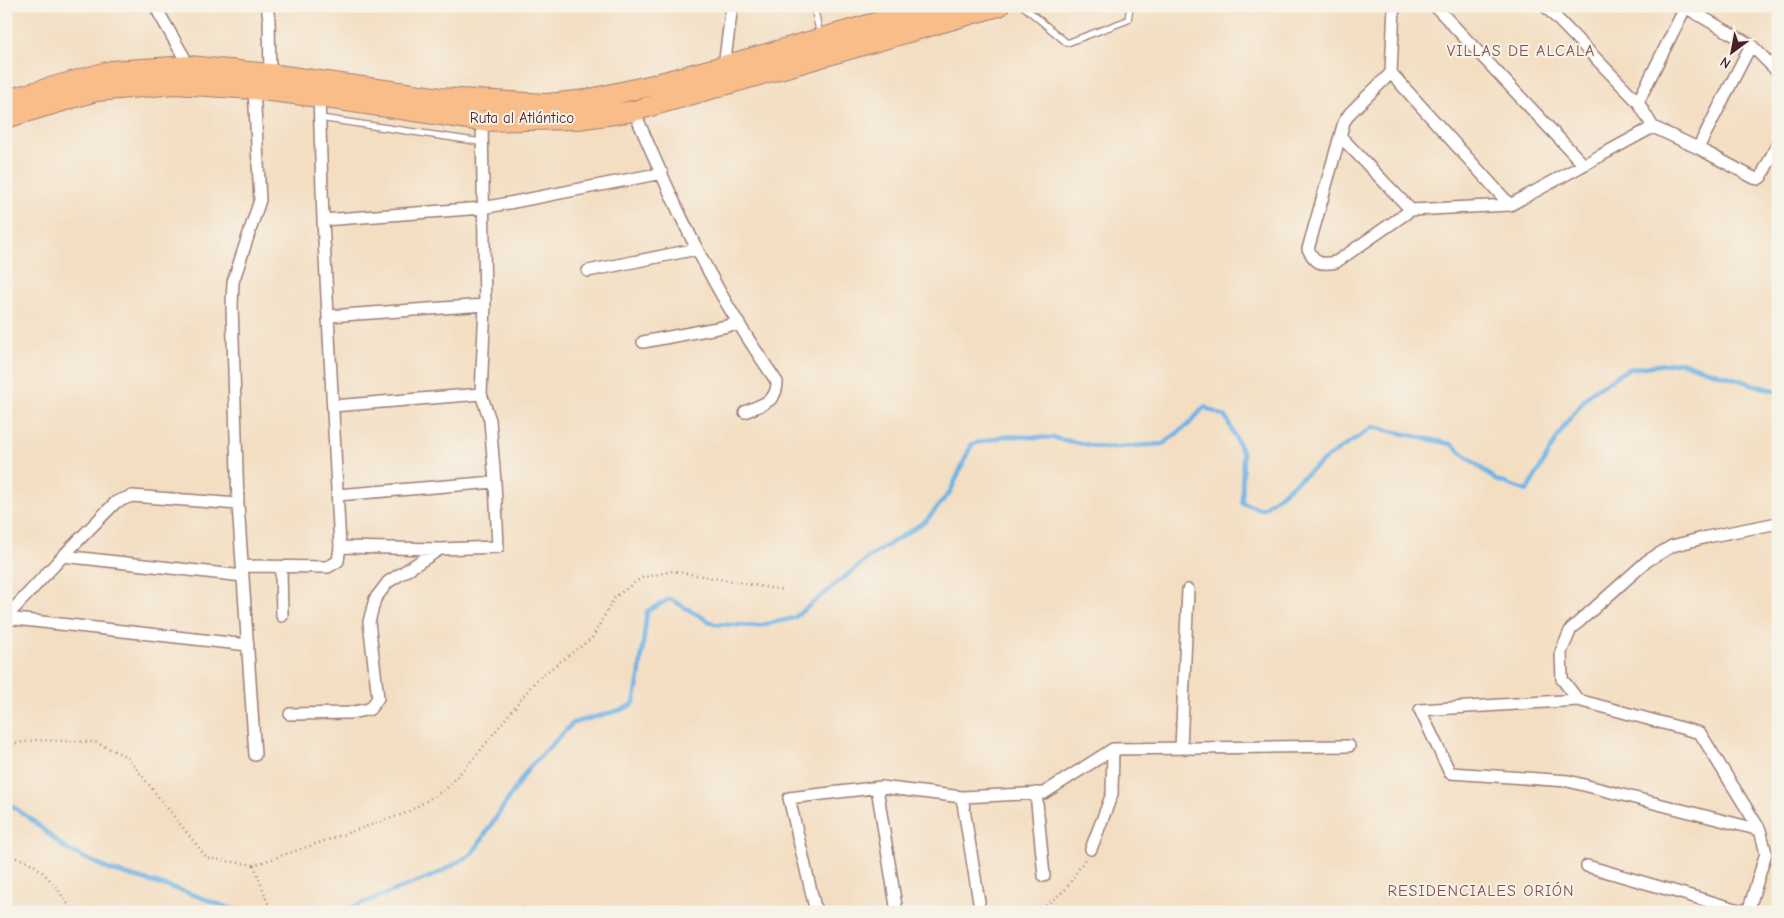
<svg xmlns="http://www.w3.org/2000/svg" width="1784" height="918" font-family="'Comic Neue',sans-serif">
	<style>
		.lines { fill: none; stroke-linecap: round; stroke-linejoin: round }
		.stream { stroke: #71b4e6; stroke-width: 4.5 }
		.lane-casing { stroke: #9e7e76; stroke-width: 8 }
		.street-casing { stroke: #9e7e76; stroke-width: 14 }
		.highway-casing { stroke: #9e7e76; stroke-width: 22 }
		.path { stroke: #9e7e76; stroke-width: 2.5; stroke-dasharray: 1 4; stroke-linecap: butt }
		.lane { stroke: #fff; stroke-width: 5.5 }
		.street { stroke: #fff; stroke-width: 11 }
		.highway { stroke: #f8bd89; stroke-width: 20 }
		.labels { text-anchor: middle; stroke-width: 4; stroke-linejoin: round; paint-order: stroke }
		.street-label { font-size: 15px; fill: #4a1f2b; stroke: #f7f3e8 }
		.neighbourhood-label { font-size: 16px; letter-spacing: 1px; fill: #824e51; stroke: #f7f3e8 }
	</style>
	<rect width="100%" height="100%" fill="#f7f3e8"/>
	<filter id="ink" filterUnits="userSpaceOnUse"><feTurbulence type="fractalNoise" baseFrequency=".02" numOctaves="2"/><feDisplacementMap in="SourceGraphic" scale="10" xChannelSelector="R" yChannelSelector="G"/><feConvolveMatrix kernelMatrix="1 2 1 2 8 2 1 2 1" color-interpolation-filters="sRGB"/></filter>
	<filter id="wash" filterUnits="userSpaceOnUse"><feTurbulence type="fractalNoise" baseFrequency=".0096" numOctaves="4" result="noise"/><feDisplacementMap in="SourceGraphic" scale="20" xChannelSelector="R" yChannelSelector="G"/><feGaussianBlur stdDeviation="1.12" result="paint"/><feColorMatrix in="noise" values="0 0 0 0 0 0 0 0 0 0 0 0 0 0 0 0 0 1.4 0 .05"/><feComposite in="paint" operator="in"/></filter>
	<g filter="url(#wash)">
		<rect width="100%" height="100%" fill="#f3dec2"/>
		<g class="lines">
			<path class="stream" d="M6,802L31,819L66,849L110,870L183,891L232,909L263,912
				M324,912L347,909L435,875L472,854L528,769L573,723L624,709L634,703L639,678L647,611L670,599L714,624L758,626L794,618L872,555L926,521L950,492L972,444L1005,436L1054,438L1105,448L1163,444L1189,424L1204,407L1226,417L1243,454L1242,503L1262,509L1328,457L1373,427L1451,444L1496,480L1527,491L1564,426L1590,393L1628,369L1681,362L1778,392"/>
		</g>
	</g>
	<g filter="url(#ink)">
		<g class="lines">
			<g class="lane-casing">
				<path id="lane" d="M814,6L820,36
					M1023,6L1067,43L1128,20L1130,6
					M320,118L481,142"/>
			</g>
			<g class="street-casing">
				<path id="street" d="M155,6L189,66
					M267,6L269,19L270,74
					M1394,6L1391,73L1350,113L1344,122L1308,249C1316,264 1320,265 1336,262L1411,210L1510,205L1653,127
					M1435,6L1584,165
					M1545,6L1638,102L1653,127L1698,148L1754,178L1758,179L1761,177L1778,143
					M1683,6L1751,45L1778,72
					M724,66L732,6
					M1391,73L1510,205
					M254,89L260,200L233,282L232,305L238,504L255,755
					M1638,102L1685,8
					M634,111C664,181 698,259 739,324C751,344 764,363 777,382C777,403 761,404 745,412
					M1341,137L1411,210
					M1698,148L1751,45
					M323,220L483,208L662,173
					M588,271L697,249
					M329,316L485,305
					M643,342L738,324
					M333,406L481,394
					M337,495L495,482
					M340,547L440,549L498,547L495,482L490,420L481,394L485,305L482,121
					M63,556L243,576
					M242,566L328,567L338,561L340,547L323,220L319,97
					M281,567L282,616
					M6,617L63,556L116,502L132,496L238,504
					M6,618L248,645
					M1578,700L1420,710L1450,773L1568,781L1760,830
					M290,714L349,713L370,709L378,698L369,622L375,599L388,582L440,549
					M1181,748L1188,590
					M877,788L896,906
					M1036,793L1044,876
					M962,797L979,902
					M1091,849L1112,794L1113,749
					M1587,866L1746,912
					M816,912L789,798L881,787L962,797L1044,793L1113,749L1349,746
					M1748,912L1766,853L1760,830L1700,733L1578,700L1562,679L1561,652L1571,629L1647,561L1672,546L1707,537L1778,523"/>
			</g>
			<g class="highway-casing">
				<path id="highway" d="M6,100L111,71L189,66L270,74L441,98L547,104L586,100L653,85L724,66L935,6
					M6,118L96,91L175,84L254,89L319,97L482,121L578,119L634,111L999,6"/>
			</g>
			<path class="path" d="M6,745L36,740L95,742L127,757L207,858L254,865L406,813L446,789L479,752L537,679L592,638L615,597L641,578L673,571L782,590
				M6,858C38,854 57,890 74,912
				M254,865L271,912
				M457,912L464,909L526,907
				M1038,912L1066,889L1085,859"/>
			<use href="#lane" class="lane"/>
			<use href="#street" class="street"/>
			<use href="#highway" class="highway"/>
		</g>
	</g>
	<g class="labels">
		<g class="street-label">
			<text x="522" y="123">Ruta al Atlántico</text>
		</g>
		<g class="neighbourhood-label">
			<text x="1521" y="56">VILLAS DE ALCALA</text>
			<text x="1481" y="896">RESIDENCIALES ORIÓN</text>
		</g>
	</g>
	<rect width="1784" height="918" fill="none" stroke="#f7f3e8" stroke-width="25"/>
	<g transform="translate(1732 52) rotate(212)" stroke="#f7f3e8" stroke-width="4" paint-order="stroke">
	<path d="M0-4L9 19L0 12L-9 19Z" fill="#4a1f2b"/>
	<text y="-8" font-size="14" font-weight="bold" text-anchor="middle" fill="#4a1f2b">N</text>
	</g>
</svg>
